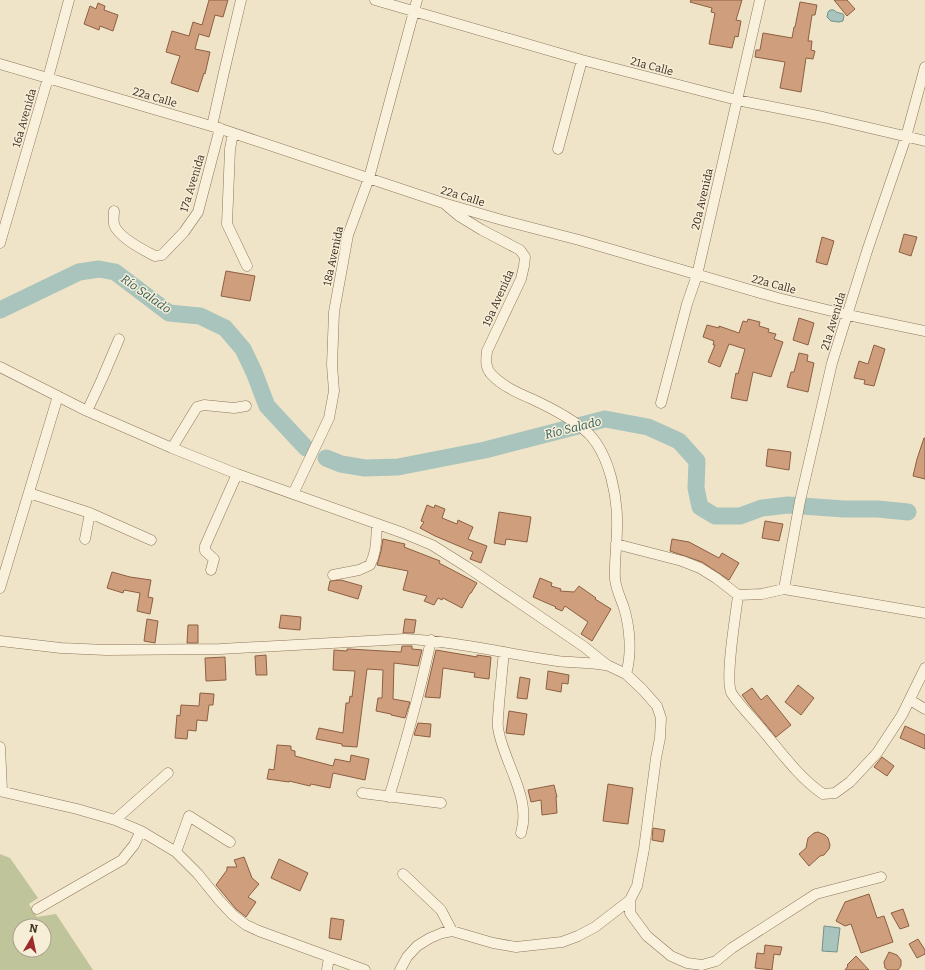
<svg xmlns="http://www.w3.org/2000/svg" width="925" height="970" font-family="Bitter,serif">
	<style>
		.cemetery { fill: #bfc49a; fill-rule: evenodd }
		.water { fill: #a9c4bc; stroke: #6f938a }
		.lines { fill: none; stroke-linecap: round; stroke-linejoin: round }
		.river { stroke: #a9c4bc; stroke-width: 17 }
		.building { fill: #cf9f7d; stroke: #8d5f41 }
		.minor-casing { stroke: #8d765c; stroke-width: 11 }
		.minor { stroke: #faf1dc; stroke-width: 10 }
		.labels { text-anchor: middle; stroke-width: 3; stroke-linejoin: round; paint-order: stroke }
		.street-label { font-size: 11px; fill: #3d2e20; stroke: #f7eed8 }
		.water-label { font-size: 12px; font-style: italic; fill: #2f5d5a; stroke: #f7eed8 }
	</style>
	<rect width="100%" height="100%" fill="#f0e4c8"/>
	<path class="cemetery" d="M0,854L10,858L38,898L29,904L37,917L56,914L93,970H0ZM20,926H44V950H20Z"/>
	<path class="water" d="M830,10H834L836,12L843,14L844,16L843,21L839,22L831,21L827,17L828,12Z
		M824,926L840,928L837,952L822,951Z"/>
	<g class="lines">
		<path class="river" d="M0,310L79,272L99,269L115,272L169,313L200,316L225,328L243,349L254,372L267,406L306,448
			M326,458L341,464L365,468L398,467L485,450L605,419L648,427L679,441L697,461L696,488L700,507L715,516H740L762,508L788,505L844,509H878L908,512"/>
	</g>
	<path class="building" d="M209,0H228L223,17L215,15L209,37L199,34L195,49L210,52L205,74L204,73L198,92L171,83L180,56L166,52L172,31L189,36L193,22L202,25Z
		M691,0H742L736,20L741,21L738,37L735,36L732,48L709,44L715,13L711,12L712,8L690,2Z
		M834,0H847L855,9L847,16Z
		M800,2L817,5L815,15H812L808,41H812L811,50L815,51L813,59L806,58L801,92L780,88L785,62L755,57L756,50H760L763,33L792,38L794,27H795Z
		M98,3L105,6L104,10L118,15L113,31L100,26L99,30L84,24L90,6L96,9Z
		M904,234L917,237L911,256L899,252Z
		M822,237L834,241L827,265L816,262Z
		M226,271L255,276L250,301L221,296Z
		M799,318L814,323L808,345L793,340Z
		M748,319L760,322L759,326L769,329L768,332L776,334L774,339L783,342L771,377L753,372L747,401L731,398L736,373L738,374L745,349L729,344L720,367L708,362L715,345H713L714,341L703,337L707,325L719,328V326L739,333L743,321L747,322Z
		M874,345L885,349L874,386L864,384L865,380L854,378L859,361L868,364Z
		M799,353L808,355L807,361L814,363L808,392L787,387L791,372H794Z
		M924,438H925V479L913,476L917,459Z
		M768,449L791,452L789,470L766,466Z
		M427,505L434,508L435,505L445,509L442,518L457,524L458,520L473,527L468,539L487,546L481,563L470,559L473,552L435,536L420,528L424,522L421,521Z
		M499,512L531,517L527,542L506,539L505,545L494,543Z
		M765,521L783,524L779,541L762,538Z
		M383,539L405,544L404,547L440,561L439,563L477,583L471,593H470L462,608L443,598L442,600L438,598L434,605L424,601L427,596L403,590L408,571L377,565L381,551Z
		M672,539L689,542L719,558L722,553L739,563L729,580L702,562L670,551Z
		M112,572L130,577L151,580L148,597L153,598L150,614L137,611L140,593L124,590L123,593L107,588Z
		M540,578L552,583L551,586L561,589L560,591L574,592L579,586L596,598L595,599L611,609L592,641L581,634L588,622L565,606L562,611L555,608L556,607L533,597Z
		M341,580L362,586L358,599L328,590L330,581Z
		M281,615L301,617L300,630L279,628Z
		M147,619L158,621L155,643L144,641Z
		M405,619L416,620L414,633H403Z
		M188,625H198V643H187Z
		M402,646H412V649L422,650L418,666L394,663L393,699L410,702L405,718L391,715V714L376,711L378,698H382L383,670L367,669L357,747L342,746V744L316,739L319,728L343,733L346,703H349L350,696L352,697L355,671L333,670L334,650L347,651V649H349L401,652Z
		M436,650L477,657V655L491,657L489,679L474,677L475,673L443,668L440,698L425,697Z
		M266,655L267,675H256L255,656Z
		M225,657L226,680L206,681L205,658Z
		M548,671L569,675L568,684L562,683L561,692L546,689Z
		M520,677L530,679L527,699L517,698Z
		M798,685L814,698L801,715L785,702Z
		M752,688L761,700L767,695L791,725L776,737L751,707L742,695Z
		M200,693L214,694L213,705H209L207,721L197,720L196,731L188,730L187,739L175,738L177,715L180,716L181,705L199,706Z
		M509,711L527,714L524,735L506,733Z
		M418,723L431,724L430,737L414,735Z
		M905,726L925,735V749L900,738Z
		M277,745L291,746V750L295,751V756L333,766L335,759L350,762L351,755L369,759L365,780L333,773L330,788L311,784L310,786L289,781V782L267,779L269,769L274,770Z
		M882,757L894,766L887,776L874,767Z
		M608,784L633,788L628,824L603,821Z
		M554,785L557,797H556L557,813L542,815L541,800L531,802L528,790Z
		M653,828L665,830L663,842L652,840Z
		M818,832L825,835L828,838L830,845L829,849L824,855L820,856L809,866L799,854L806,848L808,838L814,833Z
		M244,857L252,878L259,884L248,897L256,902L246,917L236,909L216,885L227,870V867H237L234,860Z
		M279,859L308,873L300,891L271,878Z
		M869,894L877,918L884,916L893,942L861,953L851,924L845,926L836,921L845,902Z
		M903,909L909,926L900,929L891,913Z
		M331,918L344,920L341,940L329,938Z
		M918,939L925,950V954L917,958L909,944Z
		M765,945L782,947L780,955L774,954L772,970L755,968L757,953L764,954Z
		M889,952L897,955L901,960V966L898,970H888L885,968L884,962Z
		M856,956L869,970H845L848,966L847,965Z"/>
	<g class="lines">
		<g class="minor-casing">
			<path id="minor" d="M375,0L582,60L737,100L823,117L925,141
				M0,64L218,128L443,203L502,220L579,240L778,298L848,315L925,331
				M212,126L224,72L241,0
				M233,133L230,149L227,224L247,266
				M558,149L582,60
				M446,205L459,216L482,230L520,250L525,257L524,266L521,279L487,351C486,360 485,367 491,374C502,386 518,393 532,399C549,407 576,421 589,434C610,456 618,498 617,528C617,545 614,562 615,579C616,589 621,599 624,608C630,628 632,654 626,674
				M114,211C114,215 113,220 114,224C117,236 143,250 155,256L162,255L184,232L198,212L220,128
				M0,243L48,78L69,0
				M0,367L87,411L172,448L237,474L403,533L432,545L467,567L583,646L607,665L626,674L643,690L657,706L661,718L660,738L656,758L644,849L637,886L630,900L595,927L578,936L562,942L516,947L493,943L452,931L442,933L430,938L417,946L407,957L400,970
				M661,403L687,304L697,275L760,0
				M87,411L102,379L119,339
				M172,448L197,407L204,405L234,408L246,406
				M29,493L90,513L85,539
				M293,494L329,418L334,391L332,365L334,312L348,235L369,178L417,0
				M90,513L151,540
				M616,544L682,561L700,568L716,578L738,595L762,594L784,589L925,613
				M211,570L214,559L205,551V546L237,474
				M333,575L359,570L370,565C377,551 376,539 377,524
				M0,588L58,396
				M784,589L800,501L832,363L868,248L906,137L925,67
				M738,595C736,615 725,675 731,692C735,700 752,718 758,725C778,748 798,777 823,794L835,793L850,782L877,753L902,715L925,668
				M0,641L61,648L106,650L220,649L405,639C456,641 506,654 557,661C573,663 589,662 605,665
				M504,652C502,669 501,686 499,703C499,711 497,720 498,728C503,762 532,797 521,833
				M910,700L925,709
				M0,747L2,791
				M0,791L77,809L115,820L141,831L176,852L198,874L219,900L233,915L246,925L259,931L365,970
				M362,793L441,803
				M389,797C405,745 420,693 431,640
				M115,820L168,773
				M176,852L189,816L230,842
				M403,874L441,910L452,931
				M630,900V913L647,936L671,956L687,963L702,965L716,961L732,948L816,894L881,877
				M37,909L122,860L134,845L141,831
				M327,970L329,957"/>
		</g>
		<use href="#minor" class="minor"/>
	</g>
	<g class="labels">
		<g class="street-label">
			<text transform="translate(652 66) rotate(15)" y="4">21a Calle</text>
			<text transform="translate(155 97) rotate(16)" y="4">22a Calle</text>
			<text transform="translate(24 118) rotate(-74)" y="4">16a Avenida</text>
			<text transform="translate(192 183) rotate(-73)" y="4">17a Avenida</text>
			<text transform="translate(463 196) rotate(17)" y="4">22a Calle</text>
			<text transform="translate(702 199) rotate(-77)" y="4">20a Avenida</text>
			<text transform="translate(333 256) rotate(-78)" y="4">18a Avenida</text>
			<text transform="translate(774 284) rotate(15)" y="4">22a Calle</text>
			<text transform="translate(498 298) rotate(-66)" y="4">19a Avenida</text>
			<text transform="translate(833 321) rotate(-73)" y="4">21a Avenida</text>
		</g>
		<g class="water-label">
			<text transform="translate(146 294) rotate(35)" y="4">Río Salado</text>
			<text transform="translate(573 428) rotate(-14)" y="4">Río Salado</text>
		</g>
	</g>
	<g transform="translate(32 938) rotate(9)"><circle r="19" fill="#f7eed8" stroke="#ada18e"/>
	<path d="M0-3L7 15L0 10L-7 15Z" fill="#9e2a2b"/>
	<text y="-6" font-size="11" font-weight="bold" text-anchor="middle" fill="#3d2e20">N</text>
	</g>
</svg>
